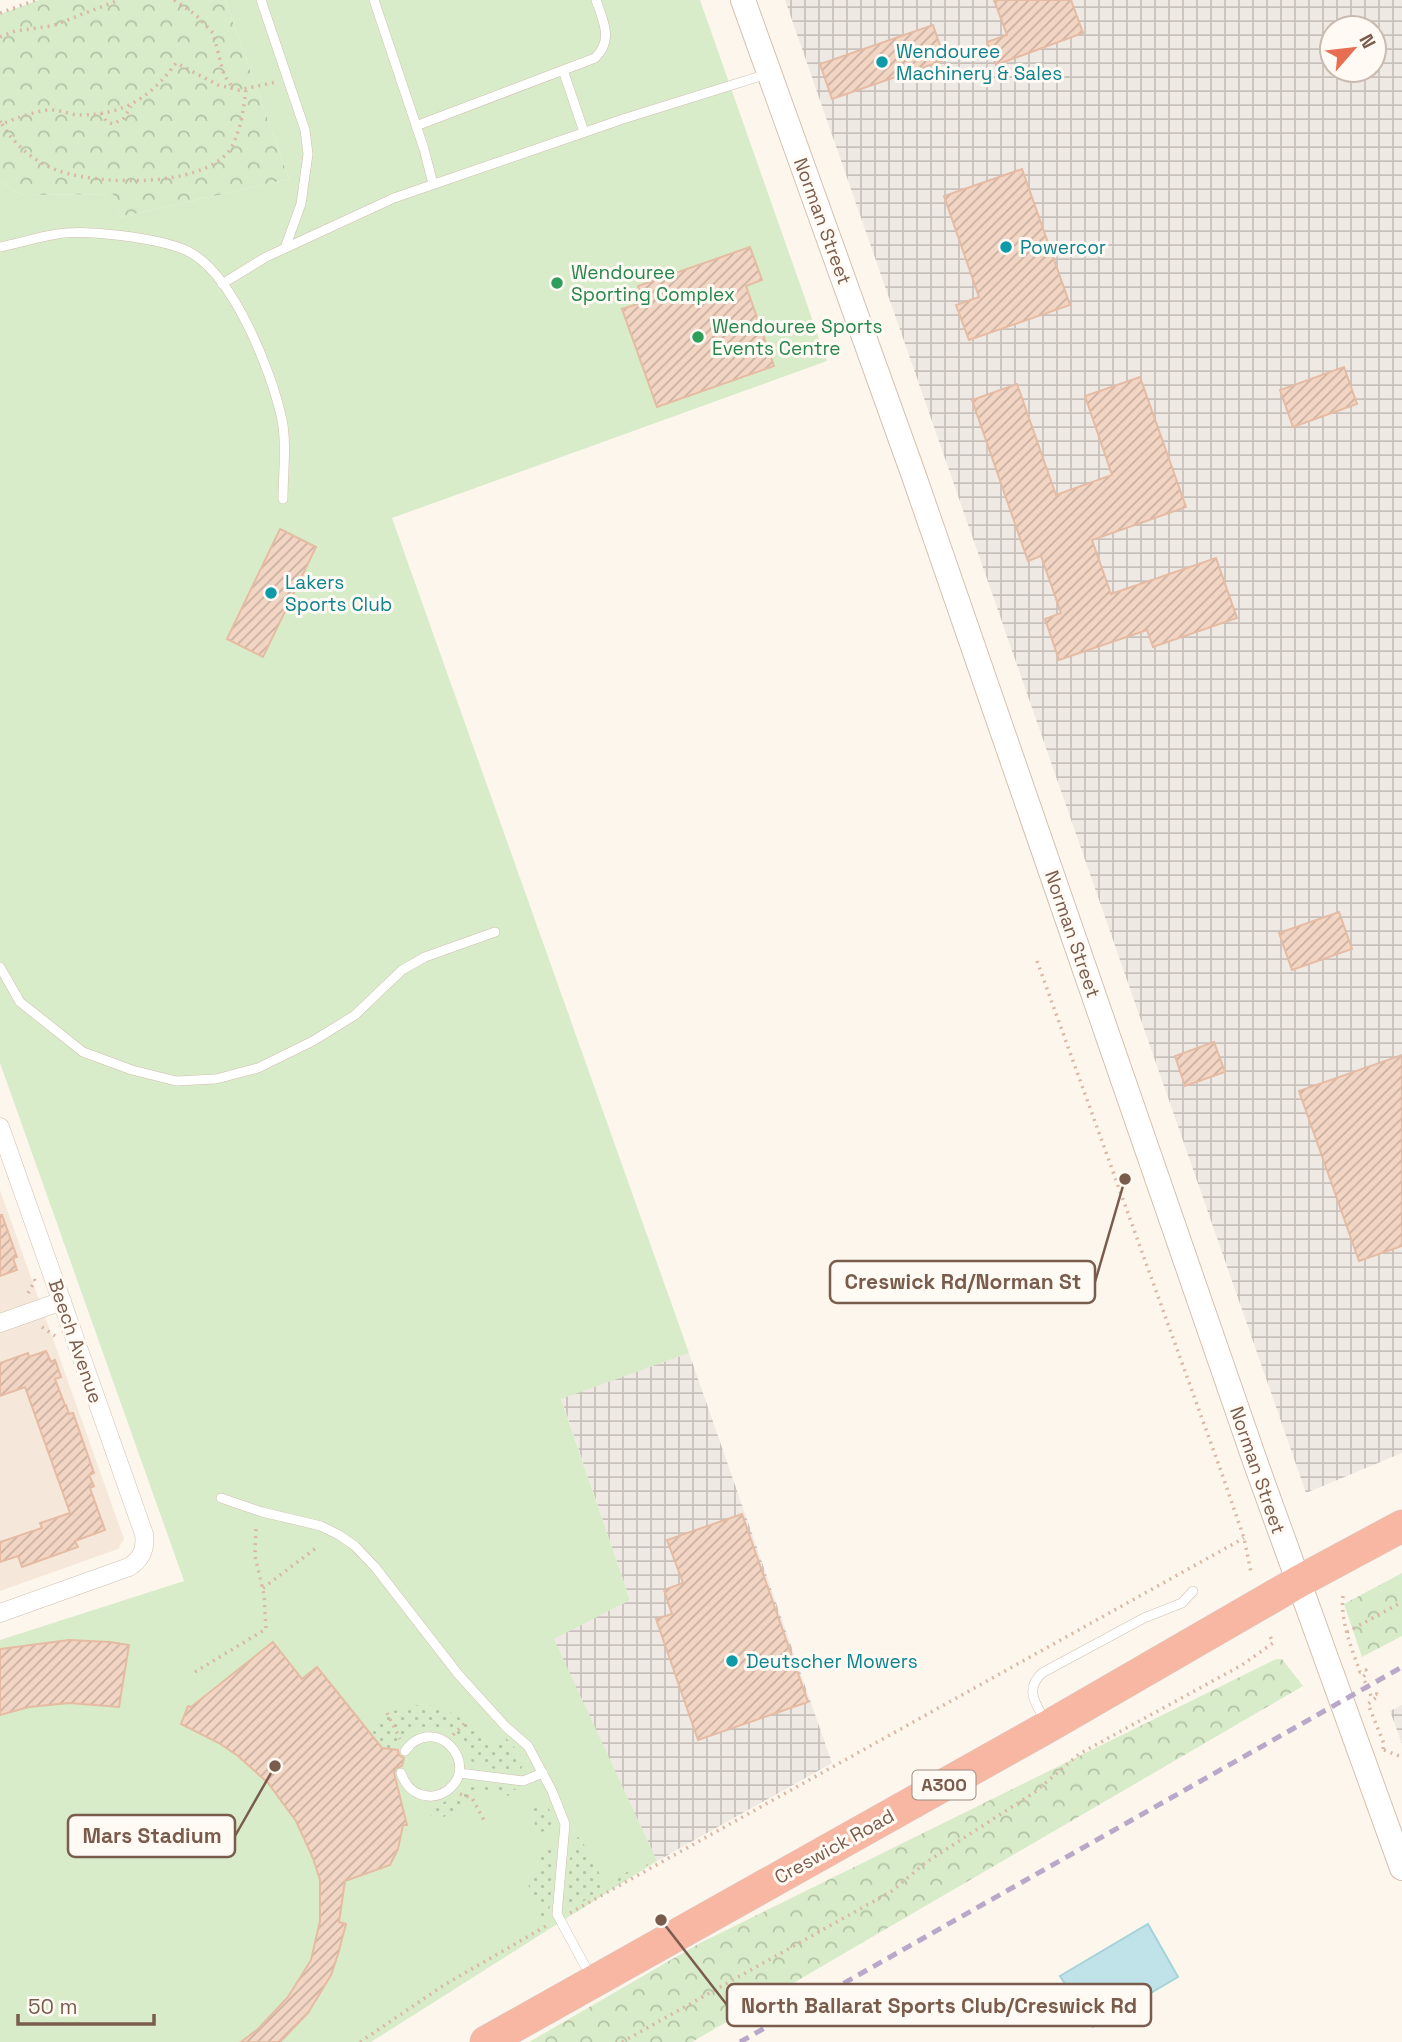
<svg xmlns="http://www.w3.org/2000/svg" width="1402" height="2042" font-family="'Space Grotesk',sans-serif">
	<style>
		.residential { fill: #f5e8da }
		.industrial { fill: url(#industrial-grid); fill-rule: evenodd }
		.grass { fill: #d8ecc9 }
		.park { fill: url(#park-crowns) }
		.garden { fill: url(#garden-dots) }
		.water { fill: #bfe3e8; stroke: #a5d3da; stroke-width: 2 }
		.building { fill: url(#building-hatch); stroke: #e6bba3; stroke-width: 2 }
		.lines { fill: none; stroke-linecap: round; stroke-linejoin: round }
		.lane-casing { stroke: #d1beb0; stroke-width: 10 }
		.street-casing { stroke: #d1beb0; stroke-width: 19 }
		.secondary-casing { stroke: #d6c0b0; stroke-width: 26 }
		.highway-casing { stroke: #dad1cd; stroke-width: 33 }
		.path { stroke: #d9b8a5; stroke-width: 3.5; stroke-dasharray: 2 5; stroke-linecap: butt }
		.lane { stroke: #fff; stroke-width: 9 }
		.street { stroke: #fff; stroke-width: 18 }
		.secondary { stroke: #fff; stroke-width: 24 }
		.highway { stroke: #f7b7a3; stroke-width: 32 }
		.rail { stroke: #b9a8c9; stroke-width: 5; stroke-dasharray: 10 7; stroke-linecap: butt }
		.culture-dot { fill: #0f9aa8; stroke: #fffaf3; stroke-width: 2.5 }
		.leisure-dot { fill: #2e9e5b; stroke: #fffaf3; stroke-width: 2.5 }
		.labels { text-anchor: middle; stroke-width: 6; stroke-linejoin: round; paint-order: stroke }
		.shield { fill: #fffaf3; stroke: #a28b7f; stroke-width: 2 }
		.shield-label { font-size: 18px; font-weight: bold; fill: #7a5c4d }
		.culture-label { font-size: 19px; fill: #0d838f; stroke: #fffaf3; text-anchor: start }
		.street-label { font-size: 19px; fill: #7a5c4d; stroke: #fffaf3 }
		.leisure-label { font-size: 19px; fill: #27864d; stroke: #fffaf3; text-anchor: start }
		.leader { fill: none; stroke: #7a5c4d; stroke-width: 2.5 }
		.callout-dot { fill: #7a5c4d; stroke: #fffaf3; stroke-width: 2.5 }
		.callout { fill: #fffaf3; stroke: #7a5c4d; stroke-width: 2.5 }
		.callout-label { font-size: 21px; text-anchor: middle; font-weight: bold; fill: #7a5c4d }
	</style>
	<defs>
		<pattern id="industrial-grid" width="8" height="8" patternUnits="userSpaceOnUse" patternTransform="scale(1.75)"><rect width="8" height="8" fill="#efe9e4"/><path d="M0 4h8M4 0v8" fill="none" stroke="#c7c0bb"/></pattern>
		<pattern id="park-crowns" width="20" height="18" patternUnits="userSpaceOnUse" patternTransform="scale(1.75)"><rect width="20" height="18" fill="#d8ecc9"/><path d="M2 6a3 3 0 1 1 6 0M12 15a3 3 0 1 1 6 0" fill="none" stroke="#b4c2a5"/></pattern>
		<pattern id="garden-dots" width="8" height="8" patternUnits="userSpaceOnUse" patternTransform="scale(1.75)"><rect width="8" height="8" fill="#d8ecc9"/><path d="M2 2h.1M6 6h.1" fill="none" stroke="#b4c2a5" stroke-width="1.8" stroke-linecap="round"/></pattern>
		<pattern id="building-hatch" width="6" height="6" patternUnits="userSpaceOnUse" patternTransform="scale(1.75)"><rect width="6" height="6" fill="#f3d5c3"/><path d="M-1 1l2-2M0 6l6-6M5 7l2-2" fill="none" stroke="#cab0a1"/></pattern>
	</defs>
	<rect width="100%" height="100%" fill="#fdf6ec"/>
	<path class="residential" d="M0,1190L124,1539L118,1549L0,1591Z"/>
	<path class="industrial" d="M785,0H1402V1453L1306,1493ZM1332,28H1374V70H1332Z
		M689,1353L832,1763L657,1861L553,1639L630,1600L561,1398Z
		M1402,1705V1744L1390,1711Z"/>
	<path class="grass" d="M225,0H700L827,361L392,518L689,1353L561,1399L630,1600L554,1639L657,1861L371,2042H0V1640L184,1581L0,1063V180L12,190L24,195L114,194L120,217L289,179Z"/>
	<path class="park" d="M39,0H225L289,179L120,217L113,194L24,195L12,190L0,180V14Z
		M1402,1573V1636L1362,1657L1344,1604Z
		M1276,1659H1282L1303,1686L692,2042H529L700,1943Z"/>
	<path class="garden" d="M418,1705C449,1704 469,1723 488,1744L506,1738L522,1756L524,1764L521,1769L512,1772L474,1765C469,1758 466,1748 460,1741C441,1718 406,1728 391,1748L374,1747L376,1739L367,1728L390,1712Z
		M482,1784L521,1790L511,1797L505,1794L473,1791L462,1806L435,1822L430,1813L432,1807L451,1799L466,1786Z
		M539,1805L548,1807L556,1823L552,1828L539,1833L528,1809Z
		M592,1830L593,1832L584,1837L582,1841L605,1884L646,1862L648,1865L566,1911C565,1899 569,1854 574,1843C577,1835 586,1833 592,1830Z
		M546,1849H551L555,1853L548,1922L543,1924L538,1904L524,1877L542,1868L535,1855Z"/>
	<path class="water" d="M1148,1924L1178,1977L1093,2027L1060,1976Z"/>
	<path class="building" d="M994,0H1071L1083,33L996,65L987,42L1007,35Z
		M933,25L945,60L832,99L820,64Z
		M1022,169L1070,305L969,340L956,305L979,297L944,196Z
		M750,247L762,280L746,286L774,366L657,407L622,309L644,302L638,286Z
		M1344,367L1357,404L1293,427L1280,390Z
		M1140,377L1186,507L1092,540L1111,594L1216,558L1237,618L1153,647L1147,630L1059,660L1045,619L1061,613L1041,556L1028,561L972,400L1017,384L1056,495L1112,475L1085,396Z
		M280,529L316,547L263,657L227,639Z
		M1339,912L1352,949L1292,970L1279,933Z
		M1214,1042L1225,1072L1185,1086L1175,1056Z
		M1402,1055V1246L1359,1261L1299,1091Z
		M0,1215H2L17,1257L13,1258L17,1270L0,1276Z
		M46,1351L51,1362L55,1360L61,1377L55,1379L65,1405H66L69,1414L73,1413L94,1473L89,1475L94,1486L90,1488L105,1530L75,1541L78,1547L22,1567L18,1556L0,1562V1542L42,1528L40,1523L70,1513L25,1387L0,1396V1363L28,1353L29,1357Z
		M742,1514L808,1702L698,1740L656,1619L672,1614L664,1590L683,1583L667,1540Z
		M69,1640L110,1642L129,1645L119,1707L69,1703L29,1707L0,1715V1649Z
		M273,1642L302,1679L317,1667L382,1748L398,1750L399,1755L404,1758L402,1766L396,1768L394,1773L407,1825H403L398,1849L390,1865L345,1881L339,1922L346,1924L338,1954L331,1975L308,2013L280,2042H241L258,2029L288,1997L311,1960L320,1921V1880L313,1858L296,1821L268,1783L238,1756L219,1743L181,1724L188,1706L191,1707Z"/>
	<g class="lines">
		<g class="lane-casing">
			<path id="lane" d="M261,0L305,130L308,154L301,204L285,248
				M374,0L424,149L433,184
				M563,70L584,132
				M416,126L595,58C614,40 603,21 596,0
				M0,247C19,243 38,237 57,234C86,229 155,238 183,249C231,267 272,372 282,420C287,443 283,475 283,499
				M222,284L266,257L394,198L623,119L767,74
				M0,967L20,1002L83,1052L132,1070L176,1081L216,1079L258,1068L313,1041L355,1015L402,970L425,957L495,932
				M221,1498L262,1512L321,1526L339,1535L355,1546L375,1567L458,1674L506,1727L528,1746L552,1791L565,1824L557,1914L591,1977
				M1046,1722C1036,1704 1024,1690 1042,1673L1144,1618L1182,1603L1193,1591
				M401,1773C405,1785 414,1795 428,1796C435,1797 442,1794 448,1790C482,1763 434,1712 405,1751
				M459,1773L523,1781L543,1773"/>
		</g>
		<g class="street-casing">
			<path id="street" d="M0,1127L144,1534C146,1549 142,1559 129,1567L0,1613
				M0,1323L62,1301"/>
		</g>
		<g class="secondary-casing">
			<path id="secondary" d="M743,0L914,476L1256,1464L1402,1868"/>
		</g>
		<g class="highway-casing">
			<path id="highway" d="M486,2042L1049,1726L1298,1582L1402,1526"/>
		</g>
		<path class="path" d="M174,0L196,15L213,33L224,75L233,88
			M0,13L36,0
			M0,37L15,31L52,26L119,0
			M101,113L106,121L113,124L124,118L131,106
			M0,121L2,124C17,118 32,112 48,110C59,109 70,115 80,115C124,115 151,97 176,63L218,85L239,90L276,82
			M2,124C15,146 35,162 59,171C100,185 200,188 229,151C240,135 244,108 246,89
			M1037,961L1221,1471L1244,1538L1251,1572
			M28,1293L35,1281L34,1278
			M42,1327L55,1336
			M263,1588L316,1548
			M1343,1596C1340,1621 1352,1649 1360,1672L1366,1670L1367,1673L1363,1677L1371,1696L1377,1694L1378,1696L1368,1704L1384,1744L1382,1754
			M1347,1632L1402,1602
			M195,1672L266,1629L264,1595L255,1556L256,1525
			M387,1713L400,1739
			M453,1735L466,1722
			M1384,1750L1402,1757
			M460,1794L472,1798L484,1820
			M570,1913L1244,1538
			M360,2042L444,1985L548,1925
			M622,2042L892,1891L925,1863L1035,1792L1079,1754L1242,1665L1273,1643L1270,1636"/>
		<use href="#lane" class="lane"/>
		<use href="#street" class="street"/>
		<use href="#secondary" class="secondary"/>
		<use href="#highway" class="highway"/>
		<path class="rail" d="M740,2042L1402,1667"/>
	</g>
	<g class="culture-dot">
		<circle cx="882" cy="62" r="7"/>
		<circle cx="1006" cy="247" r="7"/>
		<circle cx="271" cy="593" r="7"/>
		<circle cx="732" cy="1661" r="7"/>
	</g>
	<g class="leisure-dot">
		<circle cx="557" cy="283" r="7"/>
		<circle cx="698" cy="337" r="7"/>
	</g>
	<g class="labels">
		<rect class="shield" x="912.5" y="1770.5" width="63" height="29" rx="5"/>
		<g class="shield-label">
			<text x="944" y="1791">A300</text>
		</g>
		<g class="culture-label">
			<text x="896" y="58">Wendouree<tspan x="896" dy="22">Machinery &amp; Sales</tspan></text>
			<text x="1020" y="254">Powercor</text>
			<text x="285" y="589">Lakers<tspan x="285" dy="22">Sports Club</tspan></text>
			<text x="746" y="1668">Deutscher Mowers</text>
		</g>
		<g class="street-label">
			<text transform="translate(823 221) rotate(70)" y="7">Norman Street</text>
			<text transform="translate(1073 934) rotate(71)" y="7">Norman Street</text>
			<text transform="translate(76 1341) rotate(71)" y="7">Beech Avenue</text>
			<text transform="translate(1258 1470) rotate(71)" y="7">Norman Street</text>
			<text transform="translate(834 1846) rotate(-29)" y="7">Creswick Road</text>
		</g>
		<g class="leisure-label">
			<text x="571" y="279">Wendouree<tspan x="571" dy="22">Sporting Complex</tspan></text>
			<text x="712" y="333">Wendouree Sports<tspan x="712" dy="22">Events Centre</tspan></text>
		</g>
	</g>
	<path class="leader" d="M1125 1179L1095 1282M275 1766L235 1836M661 1920L727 2005"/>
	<g class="callout-dot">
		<circle cx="1125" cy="1179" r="7"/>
		<circle cx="275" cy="1766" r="7"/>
		<circle cx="661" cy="1920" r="7"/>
	</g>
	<g class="callout">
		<rect x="830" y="1261" width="265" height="42" rx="7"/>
		<rect x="68" y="1815" width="167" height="42" rx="7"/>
		<rect x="727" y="1984" width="424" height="42" rx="7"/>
	</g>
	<g class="callout-label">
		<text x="963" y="1289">Creswick Rd/Norman St</text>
		<text x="152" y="1843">Mars Stadium</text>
		<text x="939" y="2013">North Ballarat Sports Club/Creswick Rd</text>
	</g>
	<g transform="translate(1353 49) rotate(62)"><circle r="33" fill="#fffaf3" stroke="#cabbb1" stroke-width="2"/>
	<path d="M0-5L12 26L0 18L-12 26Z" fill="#e76f51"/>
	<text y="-10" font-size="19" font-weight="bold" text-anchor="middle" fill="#7a5c4d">N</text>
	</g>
	<path d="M18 2014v10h136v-10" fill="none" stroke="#7a5c4d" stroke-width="3.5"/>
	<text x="28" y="2014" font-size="21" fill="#7a5c4d" stroke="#fffaf3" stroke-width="5" paint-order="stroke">50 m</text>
</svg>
